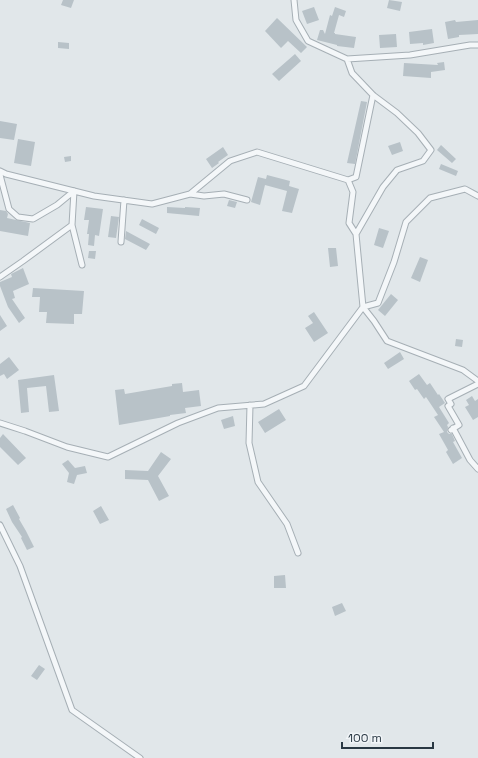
<svg xmlns="http://www.w3.org/2000/svg" width="478" height="758" font-family="'Space Grotesk',sans-serif">
	<style>
		.building { fill: #b8c2c8 }
		.lines { fill: none; stroke-linecap: round; stroke-linejoin: round }
		.street-casing { stroke: #a6afb5; stroke-width: 7 }
		.street { stroke: #f4f7f9; stroke-width: 5 }
	</style>
	<rect width="100%" height="100%" fill="#e1e7ea"/>
	<path class="building" d="M63,0H74L71,8L61,5Z
		M389,0L402,2L400,11L387,8Z
		M314,7L319,20L307,24L302,11Z
		M335,7L346,11L344,17L339,15L334,33H335V34L356,37L354,48L337,46V45L317,40L320,30H323L325,34L330,15L332,16Z
		M277,18L307,47L301,53L288,41L281,48L265,31Z
		M455,20L456,22L478,20V34L459,35V37L448,39L445,22Z
		M432,29L434,43L423,45V43L410,44L409,32Z
		M396,34L397,47L380,48L379,35Z
		M58,42L69,43V49L58,48Z
		M295,54L301,61L279,81L272,74Z
		M444,62L445,70L431,72V78L403,76L404,63L438,65L437,63Z
		M361,101L367,102L355,164L347,163Z
		M0,121L17,124L14,140L0,138Z
		M18,139L35,142L31,166L14,163Z
		M400,142L403,151L392,155L388,146Z
		M441,145L456,159L452,163L437,150Z
		M223,147L228,155L218,162L219,163L212,168L206,159Z
		M71,156V161L65,162L64,157Z
		M441,164L458,171L456,176L439,169Z
		M267,175L290,181L289,186L299,189L292,213L282,211L287,191L265,185L260,205L251,202L258,177L266,179Z
		M229,200L237,202L235,208L227,206Z
		M86,207L103,209L99,236L95,235L94,246L88,245L89,234H87L89,220H84Z
		M167,207L185,208V207L200,208L199,216L167,213Z
		M0,210L6,211L8,214L7,218L30,223L28,236L0,231Z
		M111,216L119,217L116,238L108,237Z
		M142,219L159,228L156,234L139,225Z
		M379,228L389,231L383,248L374,245Z
		M126,231L150,244L146,250L125,239Z
		M328,248H336L338,266L330,267Z
		M89,251H96L95,259L88,258Z
		M420,257L428,260L420,282L411,278Z
		M23,268L29,284L13,291L15,298L12,299L25,318L19,323L8,307L0,286V282L12,277L11,274Z
		M33,288L84,291L82,314H74V324L46,323L47,312H39L40,297H32Z
		M391,294L398,300L385,316L378,310Z
		M314,312L328,333L314,342L305,328L313,323L308,316Z
		M0,315L7,326L0,331Z
		M456,339L463,340L462,347L455,346Z
		M400,352L404,359L388,369L384,363Z
		M9,357L19,370L7,379L4,374L0,376V364Z
		M419,374L427,385L430,383L438,395L439,394L445,403L439,407L449,423L447,425L448,427L447,432L449,434H452L455,441L453,442L462,458L453,464L446,452L448,450L439,434L444,432L434,417L438,415L426,397L424,399L417,389L415,390L409,381Z
		M54,375L59,411L49,412L46,386L27,388L29,412L21,413L18,380Z
		M182,383L183,392L199,390L201,406L185,408L186,413L170,415V416L119,425L115,390L124,389L125,394L172,386V384Z
		M472,396L475,401L478,399V417L473,420L465,407L469,405L466,400Z
		M279,409L286,420L265,433L258,422Z
		M233,416L235,426L224,429L221,420Z
		M3,434L26,458L18,465L0,447V438Z
		M161,452L171,459L158,476L169,496L159,501L148,480L125,479V470L148,471Z
		M68,460L75,468L85,466L87,473L77,475L74,484L67,482L69,473L62,464Z
		M13,505L20,518L19,519L26,531L34,547L27,550L21,538L22,537L12,522L6,509Z
		M101,506L109,520L100,524L93,511Z
		M285,575L286,588H274V576Z
		M342,603L346,611L335,616L332,607Z
		M39,665L45,669L37,680L31,676Z"/>
	<g class="lines">
		<g class="street-casing">
			<path id="street" d="M294,0L296,20L308,41L347,59L410,55L470,45H478
				M347,59L352,73L373,95L397,113L418,133L431,150L423,161L397,170L383,187L356,234
				M0,171L6,174L94,196L152,204L190,194L230,161L257,152L348,180L353,192L349,223L356,234L363,307L374,321L387,341L463,370L478,381
				M0,175L9,209L18,217L33,219L57,205L74,191L72,225L82,265
				M348,180L356,177L373,95
				M190,194L204,196L224,194L247,200
				M121,242L124,200
				M0,277L23,261L72,225
				M250,405L249,443L258,482L287,524L298,553
				M0,423L25,431L67,447L108,457L178,423L218,408L264,404L304,386L363,307L378,303L394,262L406,222L430,198L465,189L478,196
				M453,428L470,460L478,469
				M451,430L459,425L448,406L451,404L448,399L478,384
				M0,525L20,566L72,710L140,758"/>
		</g>
		<use href="#street" class="street"/>
	</g>
	<path d="M342 742v6h91v-6" fill="none" stroke="#293843" stroke-width="2"/>
	<text x="348" y="742" font-size="12" fill="#293843" stroke="#f1f5f8" stroke-width="3" paint-order="stroke">100 m</text>
</svg>
